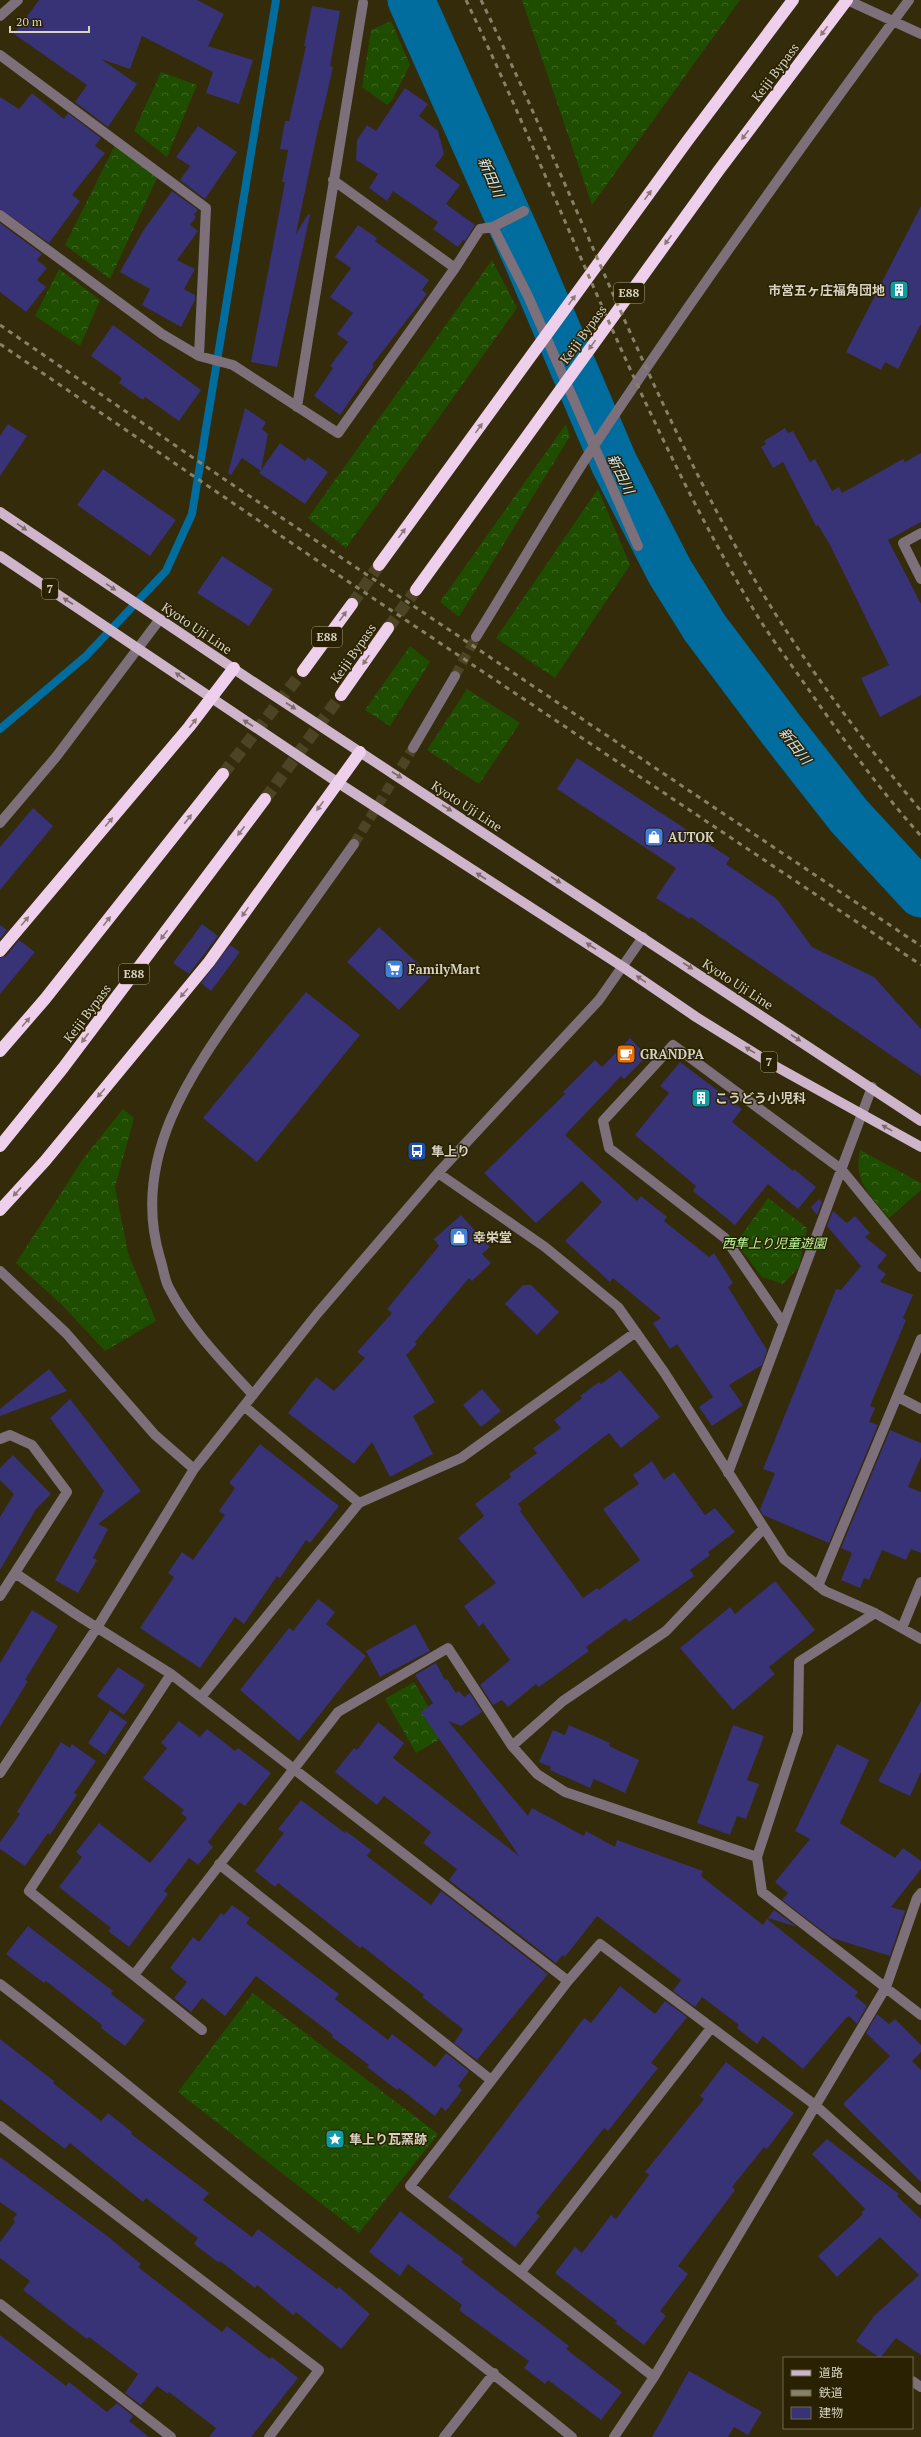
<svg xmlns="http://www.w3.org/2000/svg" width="921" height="2437" font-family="'PT Serif','Noto Sans JP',serif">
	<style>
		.forest { fill: url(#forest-crowns) }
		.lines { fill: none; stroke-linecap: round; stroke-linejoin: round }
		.stream { stroke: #016c9e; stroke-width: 8 }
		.river { stroke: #016c9e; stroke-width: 47 }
		.building { fill: #383277 }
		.minor-tunnel { stroke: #4c4425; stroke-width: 10; stroke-dasharray: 10 5; stroke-linecap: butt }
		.highway-tunnel { stroke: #4c4425; stroke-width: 12; stroke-dasharray: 12 6; stroke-linecap: butt }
		.minor { stroke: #7d707b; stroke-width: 10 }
		.major { stroke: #cfb5cc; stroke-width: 10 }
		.highway { stroke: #efd0ec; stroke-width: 12 }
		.rail { stroke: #878167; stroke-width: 3; stroke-dasharray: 5 5; stroke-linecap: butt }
		.oneway { fill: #8c7876 }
		.oneway2 { fill: #7c6b66 }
		.labels { text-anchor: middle; stroke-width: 3; stroke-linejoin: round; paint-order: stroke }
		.shield { fill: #292101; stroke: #a39d87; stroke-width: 1 }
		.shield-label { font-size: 12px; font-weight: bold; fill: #d7d2c0 }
		.street-label { font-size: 13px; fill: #d7d2c0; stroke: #292101 }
		.poi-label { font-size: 13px; font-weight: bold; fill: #d7d2c0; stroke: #292101; text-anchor: start }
		.park-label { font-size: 13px; font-style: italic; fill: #b6fa99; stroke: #292101 }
		.water-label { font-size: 14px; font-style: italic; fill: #d3e6f5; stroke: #292101 }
	</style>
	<defs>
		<pattern id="forest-crowns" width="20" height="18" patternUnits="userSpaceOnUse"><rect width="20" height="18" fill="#1f4d00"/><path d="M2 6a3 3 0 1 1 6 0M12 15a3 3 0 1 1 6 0" fill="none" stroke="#3f6623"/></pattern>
	</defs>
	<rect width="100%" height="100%" fill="#332b0a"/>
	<path class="forest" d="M522,0H740L592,205Z
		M391,21L410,65L392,100L387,105L362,87L371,30Z
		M161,72L197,85L167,157L134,131Z
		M115,145L158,176L110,279L65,245Z
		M492,260L517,308L346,548L308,518Z
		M59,269L100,300L80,346L35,316Z
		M566,424L570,436L459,617L440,602Z
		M598,489L630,565L555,678L496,638Z
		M410,646L430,662L390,726L365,710Z
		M467,689L520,723L479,784L427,750Z
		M123,1109L134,1118L115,1187L128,1253L156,1321L105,1351L62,1305L16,1263L83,1159Z
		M860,1150L921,1183V1190L889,1218C870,1194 853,1182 860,1150Z
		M768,1198L807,1228L799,1267L783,1284L762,1277L736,1243Z
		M414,1682L445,1736L416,1753L385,1699Z
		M253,1993L438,2134L359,2233L178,2092Z"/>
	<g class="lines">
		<path class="stream" d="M0,729L86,656L166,571L192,514L276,0"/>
		<path class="river" d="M411,0L527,259L614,463L670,572L705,628L780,728L849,816L921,894"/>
	</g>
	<path class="building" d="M39,0H197L224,14L208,46L253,60L239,104L206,93L213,72L142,36L130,69L101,59L137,84L108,127L75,102L87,85L14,34Z
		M312,6L340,11L330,66L333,67L321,120H320L296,234L308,214L310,215L277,367L251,362L285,182H282L288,150L280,149L285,121H289L306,46H304Z
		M405,88L428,104L419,116L438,131L444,154L435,166L460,185L446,204L475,225L465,241L463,240L458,247L433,229L438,222L393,191L387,201L369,188L378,174L356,160L357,140L367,125L376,131Z
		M32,93L64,119L68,113L101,138L95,146L105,153L72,195L80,201L49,243L0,209V97L19,109Z
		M198,126L237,152L205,199L180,180L190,166L176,157Z
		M172,191L198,210L194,215L196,217L190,225L198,231L177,260L195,269L184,289L195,295V300L181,327L142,305L150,289L120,272L143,231Z
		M921,206V324L898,369L885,362L881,370L846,352Z
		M0,223L42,254L37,260L47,268L37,280L46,287L26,312L0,292Z
		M358,225L377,238L375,241L429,280L422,290L427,294L372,365L374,366L340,415L314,396L333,368L330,366L348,342L337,334L353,313L330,297L351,268L335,257Z
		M113,325L201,390L179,421L145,397L143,400L119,383L122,378L91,356Z
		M245,408L266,422L262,429L268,434L261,470L280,443L305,461L308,457L328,472L305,504L259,473L261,471L242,458L231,475L228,473Z
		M8,424L27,436L0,476V436Z
		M785,428L788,433L793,431L810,462L815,459L832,491L839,487L842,493L903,459L905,462L921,453V522L888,540L921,604V695L880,717L861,678L889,665L830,545L818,525L816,526L783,462L773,468L761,447L766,444L764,441Z
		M103,469L176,520L150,556L77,505Z
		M222,556L273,589L249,626L197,593Z
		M577,758L730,858L726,864L777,899L812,947L874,977L921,1029V1076L691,917L689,919L656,898L676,868L557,789Z
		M33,808L53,826L0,890V847Z
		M202,924L218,936L189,974L173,963Z
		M0,925L7,930L0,939Z
		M379,927L431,976L399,1010L347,962Z
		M19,940L35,952L0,994V958L6,956Z
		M230,945L240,952L211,991L201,983Z
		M306,992L360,1035L257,1162L203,1118Z
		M630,1038L647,1056L624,1079L621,1076L565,1135L637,1201L641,1196L667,1217L664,1221L709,1257L714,1253L733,1283L728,1287L767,1350L762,1365L729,1385L743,1405L712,1426L699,1407L713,1397L677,1344L670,1349L653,1323L661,1318L613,1278L610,1282L565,1241L602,1202L582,1181L536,1223L484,1173L565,1094L563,1092L595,1060L602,1067Z
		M680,1062L742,1109L732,1122L793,1171L794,1169L816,1187L798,1209L768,1184L735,1225L693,1191L696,1186L635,1135L669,1093L660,1086Z
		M819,1199L822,1202L817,1215L811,1207Z
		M833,1211L847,1223L855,1216L870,1233L865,1237L887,1255L877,1267L886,1274L880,1282L913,1295L903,1318L906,1320L870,1406L875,1408L869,1422L878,1425L829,1543L763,1515L760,1509L775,1473L763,1469L836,1289L841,1290L861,1266L827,1226Z
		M461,1215L490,1247L482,1254L491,1263L472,1281L469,1278L415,1342L417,1344L406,1355L435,1402L413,1416L433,1454L390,1477L372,1442L354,1464L288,1413L316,1377L334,1391L365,1358L357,1352L392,1313L387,1309L439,1246L434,1239Z
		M523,1285H531L559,1312L537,1335L505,1304Z
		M49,1369L67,1391L0,1416V1409Z
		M620,1370L660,1417L621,1448L609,1433L518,1504L522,1509L520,1511L583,1598L597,1588L599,1590L640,1560L603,1509L639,1484L633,1475L652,1461L664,1480L674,1472L705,1515L715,1508L735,1532L708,1552L710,1555L690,1570L694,1576L629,1622L626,1618L586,1647L589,1651L539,1687L536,1684L508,1707L502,1700L493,1705L480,1685L510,1660L483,1623L479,1627L464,1606L496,1583L458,1538L484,1516L475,1504L511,1477L509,1474L537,1453L533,1448L561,1428L554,1420L582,1398L580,1396L599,1382L601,1384Z
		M482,1389L501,1411L481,1427L463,1405Z
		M70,1399L141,1491L98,1524L108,1529L93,1558L97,1560L78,1593L55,1580L104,1491L50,1418Z
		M890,1430L921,1443V1457L908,1487L921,1492V1553L911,1549L906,1560L882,1550L869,1580L864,1578L860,1588L841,1580L852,1553L841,1548Z
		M260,1444L339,1506L310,1543L306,1540L280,1578L277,1576L244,1624L235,1617L200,1668L140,1628L174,1577L168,1573L182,1552L193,1560L225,1515L219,1511L235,1488L229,1483Z
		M13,1455L51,1494L36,1509L0,1570V1517L14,1494L0,1480V1468Z
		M775,1581L815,1630L769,1667L775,1674L733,1710L680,1648L730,1607L735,1614Z
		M318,1599L335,1612L326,1624L366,1656L299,1741L240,1690L289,1628L293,1631Z
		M32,1610L58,1626L25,1680L28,1681L0,1727V1663Z
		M415,1624L430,1651L380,1677L366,1651Z
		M436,1663L445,1680L447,1679L456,1693L459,1691L464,1697L470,1693L482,1712L461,1726L448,1721L528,1816L532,1808L584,1836L586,1831L615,1847L617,1840L703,1871L701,1876L763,1925L767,1919L858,1992L855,1996L867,2006L857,2024L849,2016L846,2018L803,2069L763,2036L757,2044L737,2028L739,2025L702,1997L695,2007L673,1991L681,1980L597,1916L565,1957L563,1955L556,1963L449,1880L457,1869L423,1843L431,1832L384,1796L377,1805L335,1772L354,1748L357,1750L378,1722L404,1743L393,1758L519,1856L421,1712L433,1703L415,1675Z
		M118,1667L145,1685L124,1715L97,1696Z
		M921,1701V1772L910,1796L878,1781Z
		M110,1710L127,1722L105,1755L88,1743Z
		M179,1721L200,1737L207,1729L235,1751L238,1748L271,1773L245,1806L239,1802L208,1842L213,1847L198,1865L189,1858L164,1891L168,1894L129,1947L108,1931L111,1928L59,1887L82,1857L76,1852L99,1823L150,1863L187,1818L181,1813L184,1810L143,1778L167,1748L161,1743Z
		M569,1725L610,1743L609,1746L639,1760L625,1793L594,1779L590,1788L550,1770L551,1767L539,1762L553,1730L565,1735Z
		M733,1725L764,1736L747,1780L759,1784L746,1819L737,1816L730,1835L697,1823Z
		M61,1742L70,1748L72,1744L96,1761L74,1793L77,1795L50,1835L48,1833L25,1866L0,1849V1842L20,1814L17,1812Z
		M837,1744L869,1760L840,1823L895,1858L903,1848L921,1861V1869L891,1907L905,1911L890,1956L832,1938L782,1900L788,1893L775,1882L810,1839L795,1831Z
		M301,1800L345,1833L346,1831L371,1850L367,1856L431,1905L441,1891L548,1974L477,2060L454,2043L463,2029L422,1997L424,1995L362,1946L360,1948L278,1883L275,1887L255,1871L284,1833L278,1829Z
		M232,1905L250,1918L246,1923L339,1994L335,1999L388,2040L392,2034L435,2067L446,2053L469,2071L458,2086L462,2090L446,2111L441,2107L435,2116L399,2088L397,2090L367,2067L369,2065L332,2037L333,2035L256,1976L225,2016L202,1998L191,2012L174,1998L187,1982L170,1968L193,1937L199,1942L221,1913L224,1915Z
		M774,1910L797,1927L768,1918Z
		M28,1926L113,1991L111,1994L145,2020L125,2046L101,2028L102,2025L46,1981L44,1983L6,1954Z
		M620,1986L655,2014L665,2001L687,2017L651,2063L658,2068L608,2131L604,2128L569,2172L536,2213L540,2216L515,2247L448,2197L584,2018L591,2023Z
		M877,2014L889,2024L895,2019L921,2045V2052L912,2061L921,2070V2182L843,2104L890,2056L866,2033Z
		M0,2039L54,2081L53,2083L101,2121L108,2113L132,2132L131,2134L209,2193L203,2200L252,2237L258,2229L337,2289L339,2287L370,2314L341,2349L296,2312L293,2315L257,2285L255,2288L220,2261L219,2263L194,2244L198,2238L146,2198L143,2202L70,2143L65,2149L0,2099Z
		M726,2062L794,2113L767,2149L764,2147L732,2187L735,2190L678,2266L688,2274L660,2311L666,2316L644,2345L615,2323L617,2321L555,2273L575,2247L582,2253L611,2215L616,2219L649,2175L645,2172L704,2099L700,2096Z
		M827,2139L899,2194L897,2196L921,2219V2355L896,2338L880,2358L856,2341L874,2316L919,2275L880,2237L837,2277L818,2256L863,2214L861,2213L865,2209L812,2154Z
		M0,2157L106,2235L141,2264L138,2267L222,2332L227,2326L270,2359L272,2357L298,2378L251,2437H209L216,2428L169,2392L168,2394L157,2386L141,2405L125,2393L138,2374L89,2337L87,2339L23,2290L30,2281L0,2258V2242L15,2222L13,2219L17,2214L0,2202Z
		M400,2211L464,2259L461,2262L569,2346L566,2349L622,2392L601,2420L548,2380L545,2384L524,2368L529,2361L459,2310L462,2305L408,2264L400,2276L369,2252Z
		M0,2335L66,2386L69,2382L107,2412L117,2403L133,2416L129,2421L149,2437H0Z
		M689,2371L762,2412L748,2435L734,2427L728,2437H652Z"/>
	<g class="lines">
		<path class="minor-tunnel" d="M455,676L476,637
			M354,844L413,748"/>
		<path class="highway-tunnel" d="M352,604L379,565
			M388,628L416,590
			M223,774L303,671
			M265,799L341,695"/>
		<path class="minor" d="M847,0L921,34
			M0,16L18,0
			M0,55L206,208L199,356
			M0,215L162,334L199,356L233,365L338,433L455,268L333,180
			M493,227L528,296L638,546
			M455,268L480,229L493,227L524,211
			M297,407L363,3
			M921,533L903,543L921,579
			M476,637C514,576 549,515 588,455C690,300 799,149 909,0
			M413,748L455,676
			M0,823L56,757L160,619
			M438,1173L545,1247L618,1307L664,1372L784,1559L825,1591L875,1613L921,1639
			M0,1271L66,1333L155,1435L194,1469
			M783,1323L725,1238L609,1148L603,1121L673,1045L841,1169L921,1267
			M253,1395C222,1361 189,1328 168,1286C164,1277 163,1267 160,1258C128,1152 199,1062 257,980C289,935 322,889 354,844
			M898,1397L921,1409
			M244,1406L359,1503
			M0,1439L10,1435L32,1445L67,1492L0,1596
			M728,1473L872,1087
			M15,1573L77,1615L171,1674L568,1981
			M818,1586L921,1339
			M875,1613L799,1662L798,1732L757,1857L762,1892L921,2015
			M902,1628L921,1582
			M171,1674L29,1891L202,2030
			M201,1697L359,1503L461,1458L636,1332
			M512,1746L563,1701L666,1631L763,1529
			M0,1773L98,1626L194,1469L317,1314L438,1173L599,1000L643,937
			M219,1864L491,2080
			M134,1975L338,1712L448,1648L512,1746L537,1774L565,1792L757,1857
			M0,1984C92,2054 179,2128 269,2200C370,2280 473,2356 572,2437
			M0,2126L319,2370L269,2437
			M521,2272L711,2028
			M0,2304L171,2437
			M654,2377L410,2186L568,1981L600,1944L815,2105L921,2200
			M912,2381L921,2387
			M444,2437L494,2373
			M614,2437L654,2377L886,1987L917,1898L921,1893"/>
		<path class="major" d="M0,512L258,685L921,1121
			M0,556L337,782L623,967L696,1017L775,1066L921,1147"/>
		<path class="highway" d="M379,565L688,140L793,0
			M416,590L719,170L847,0
			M303,671L352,604
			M341,695L388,628
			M0,951L189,727L234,668
			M0,1051L45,999L223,774
			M0,1146L63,1068L265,799
			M0,1210L45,1161L209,962L360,752"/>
		<path class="rail" d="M466,0C563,203 639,418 755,612C770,637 788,660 804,683C841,736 878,788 921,836
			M481,0C574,191 646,393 753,577C801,659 860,738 921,811
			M0,325L224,479L921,946
			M0,344L331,570L921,965"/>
	</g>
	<defs><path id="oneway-solid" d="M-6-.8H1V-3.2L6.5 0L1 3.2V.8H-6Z"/></defs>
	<g class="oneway">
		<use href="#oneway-solid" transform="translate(824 31) rotate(127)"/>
		<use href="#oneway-solid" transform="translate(745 135) rotate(127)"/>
		<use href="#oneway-solid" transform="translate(648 195) rotate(-54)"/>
		<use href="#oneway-solid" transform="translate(668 240) rotate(126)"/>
		<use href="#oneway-solid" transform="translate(572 300) rotate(-54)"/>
		<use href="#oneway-solid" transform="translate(592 345) rotate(126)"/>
		<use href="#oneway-solid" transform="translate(479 428) rotate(-54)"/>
		<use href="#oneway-solid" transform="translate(402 533) rotate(-54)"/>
		<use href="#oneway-solid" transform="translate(343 616) rotate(-54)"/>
		<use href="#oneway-solid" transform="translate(366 660) rotate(125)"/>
		<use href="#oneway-solid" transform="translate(193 723) rotate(-52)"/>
		<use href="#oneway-solid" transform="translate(320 806) rotate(126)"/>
		<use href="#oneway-solid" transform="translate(188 819) rotate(-52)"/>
		<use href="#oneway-solid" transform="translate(109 822) rotate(-50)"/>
		<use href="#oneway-solid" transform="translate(241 831) rotate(127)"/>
		<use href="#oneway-solid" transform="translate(245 912) rotate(125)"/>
		<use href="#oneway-solid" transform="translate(25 921) rotate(-50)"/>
		<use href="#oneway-solid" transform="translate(107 921) rotate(-52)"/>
		<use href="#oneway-solid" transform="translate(164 935) rotate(127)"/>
		<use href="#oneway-solid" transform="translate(184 993) rotate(130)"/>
		<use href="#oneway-solid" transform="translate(26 1022) rotate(-49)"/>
		<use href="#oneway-solid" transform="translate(85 1038) rotate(127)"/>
		<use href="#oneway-solid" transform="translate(101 1093) rotate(130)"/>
		<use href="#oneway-solid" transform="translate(17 1192) rotate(133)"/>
	</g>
	<g class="oneway2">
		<use href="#oneway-solid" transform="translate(22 527) rotate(34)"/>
		<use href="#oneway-solid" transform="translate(111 587) rotate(34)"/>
		<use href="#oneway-solid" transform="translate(68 601) rotate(-147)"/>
		<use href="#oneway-solid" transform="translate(180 676) rotate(-145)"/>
		<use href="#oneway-solid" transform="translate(291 706) rotate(33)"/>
		<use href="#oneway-solid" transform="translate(248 723) rotate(-147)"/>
		<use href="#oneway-solid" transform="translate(397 775) rotate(33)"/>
		<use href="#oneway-solid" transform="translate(447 808) rotate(33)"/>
		<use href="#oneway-solid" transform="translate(481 876) rotate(-147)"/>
		<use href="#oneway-solid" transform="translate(556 880) rotate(33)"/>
		<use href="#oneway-solid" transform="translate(591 946) rotate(-147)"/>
		<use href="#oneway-solid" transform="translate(688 966) rotate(33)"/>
		<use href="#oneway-solid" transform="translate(641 979) rotate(-145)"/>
		<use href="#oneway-solid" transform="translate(796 1038) rotate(33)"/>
		<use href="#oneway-solid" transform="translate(750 1050) rotate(-148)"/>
		<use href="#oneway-solid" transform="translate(887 1128) rotate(-151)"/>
	</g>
	<defs>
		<g id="building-square" transform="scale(1)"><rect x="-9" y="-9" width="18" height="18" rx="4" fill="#0f9aa8" stroke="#292101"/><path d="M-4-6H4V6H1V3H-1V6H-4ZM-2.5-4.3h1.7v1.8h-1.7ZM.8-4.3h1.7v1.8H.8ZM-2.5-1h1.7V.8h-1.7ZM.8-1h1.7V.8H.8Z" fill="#fff"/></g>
		<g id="shop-square" transform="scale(1)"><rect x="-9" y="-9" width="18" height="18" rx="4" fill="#3f7fe0" stroke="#292101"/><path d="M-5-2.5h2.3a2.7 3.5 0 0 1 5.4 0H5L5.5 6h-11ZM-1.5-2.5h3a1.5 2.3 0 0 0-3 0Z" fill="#fff"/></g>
		<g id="supermarket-square" transform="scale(1)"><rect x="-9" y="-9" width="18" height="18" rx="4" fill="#3f7fe0" stroke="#292101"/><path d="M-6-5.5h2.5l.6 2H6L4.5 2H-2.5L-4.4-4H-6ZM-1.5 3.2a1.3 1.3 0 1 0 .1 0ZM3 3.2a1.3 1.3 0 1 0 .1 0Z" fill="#fff"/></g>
		<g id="cafe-square" transform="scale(1)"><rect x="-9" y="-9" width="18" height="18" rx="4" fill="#e8710a" stroke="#292101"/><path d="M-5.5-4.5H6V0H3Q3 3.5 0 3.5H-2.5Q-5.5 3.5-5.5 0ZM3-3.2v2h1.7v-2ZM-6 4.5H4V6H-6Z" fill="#fff"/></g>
		<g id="bus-square" transform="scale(1)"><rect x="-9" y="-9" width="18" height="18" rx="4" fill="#1a4fb4" stroke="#292101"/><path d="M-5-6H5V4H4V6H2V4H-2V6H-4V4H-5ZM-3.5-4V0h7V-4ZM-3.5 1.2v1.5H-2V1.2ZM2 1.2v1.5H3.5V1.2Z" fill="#fff"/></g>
		<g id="sight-square" transform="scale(1)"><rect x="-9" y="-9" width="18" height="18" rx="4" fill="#0f9aa8" stroke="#292101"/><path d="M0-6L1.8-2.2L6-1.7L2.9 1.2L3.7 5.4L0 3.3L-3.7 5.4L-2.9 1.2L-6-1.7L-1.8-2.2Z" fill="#fff"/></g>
	</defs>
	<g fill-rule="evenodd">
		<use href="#building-square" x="899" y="290"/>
		<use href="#shop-square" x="654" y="837"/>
		<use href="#supermarket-square" x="394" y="969"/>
		<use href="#cafe-square" x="626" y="1054"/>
		<use href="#building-square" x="701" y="1098"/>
		<use href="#bus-square" x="417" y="1151"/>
		<use href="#shop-square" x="459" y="1237"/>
		<use href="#sight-square" x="335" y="2139"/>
	</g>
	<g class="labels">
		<g class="shield">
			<rect x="614" y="283" width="30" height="20" rx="3"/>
			<rect x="42" y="579" width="16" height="20" rx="3"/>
			<rect x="312" y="627" width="30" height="20" rx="3"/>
			<rect x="119" y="964" width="30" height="20" rx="3"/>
			<rect x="761" y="1052" width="16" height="20" rx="3"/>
		</g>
		<g class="shield-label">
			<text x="629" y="297">E88</text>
			<text x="50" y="593">7</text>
			<text x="327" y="641">E88</text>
			<text x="134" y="978">E88</text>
			<text x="769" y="1066">7</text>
		</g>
		<g class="street-label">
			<text transform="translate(775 72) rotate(-53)" y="5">Keiji Bypass</text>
			<text transform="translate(583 334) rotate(-54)" y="5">Keiji Bypass</text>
			<text transform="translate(197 628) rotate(34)" y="5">Kyoto Uji Line</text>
			<text transform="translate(353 653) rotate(-55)" y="5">Keiji Bypass</text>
			<text transform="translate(467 806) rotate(33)" y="5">Kyoto Uji Line</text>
			<text transform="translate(738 984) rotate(33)" y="5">Kyoto Uji Line</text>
			<text transform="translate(87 1013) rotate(-53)" y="5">Keiji Bypass</text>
		</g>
		<g class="poi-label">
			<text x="885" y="295" text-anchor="end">市営五ヶ庄福角団地</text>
			<text x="668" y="842">AUTOK</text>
			<text x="408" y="974">FamilyMart</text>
			<text x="640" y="1059">GRANDPA</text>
			<text x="715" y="1103">こうどう小児科</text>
			<text x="431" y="1156">隼上り</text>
			<text x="473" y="1242">幸栄堂</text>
			<text x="349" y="2144">隼上り瓦窯跡</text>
		</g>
		<g class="park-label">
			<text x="774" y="1248">西隼上り児童遊園</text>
		</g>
		<g class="water-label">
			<text transform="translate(491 177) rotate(66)" y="5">新田川</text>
			<text transform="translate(621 474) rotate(64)" y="5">新田川</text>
			<text transform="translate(795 746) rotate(52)" y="5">新田川</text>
		</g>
	</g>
	<rect x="783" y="2357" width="130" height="72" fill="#292101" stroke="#6f684d"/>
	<rect x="791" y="2370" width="20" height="6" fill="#cfb5cc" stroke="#6f684d"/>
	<text x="819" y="2377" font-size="12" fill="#d7d2c0">道路</text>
	<rect x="791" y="2390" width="20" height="6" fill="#878167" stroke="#6f684d"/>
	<text x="819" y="2397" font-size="12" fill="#d7d2c0">鉄道</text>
	<rect x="791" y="2407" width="20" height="12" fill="#383277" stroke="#6f684d"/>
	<text x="819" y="2417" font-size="12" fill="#d7d2c0">建物</text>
	<path d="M10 26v6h79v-6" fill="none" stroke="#d7d2c0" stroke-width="2"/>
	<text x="16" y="26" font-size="12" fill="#d7d2c0" stroke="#292101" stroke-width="3" paint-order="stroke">20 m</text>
</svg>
